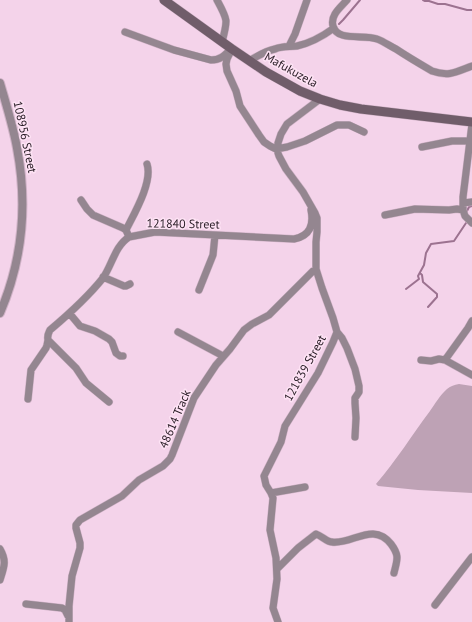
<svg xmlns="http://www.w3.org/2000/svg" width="472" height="622" font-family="'PT Sans',sans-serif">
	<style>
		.green { fill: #bea2b5 }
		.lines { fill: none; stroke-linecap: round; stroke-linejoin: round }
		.stream { stroke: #9c7290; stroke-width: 2 }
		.minor-casing { stroke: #cfb2c6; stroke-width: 8 }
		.tertiary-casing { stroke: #cfb2c6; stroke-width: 10 }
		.secondary-casing { stroke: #cfb2c6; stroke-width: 10 }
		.minor { stroke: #948690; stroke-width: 7 }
		.tertiary { stroke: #948690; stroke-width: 8 }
		.secondary { stroke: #705d6a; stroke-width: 9 }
		.labels { text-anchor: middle; stroke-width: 3; stroke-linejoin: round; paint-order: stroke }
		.street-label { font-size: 12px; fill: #251922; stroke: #fee3f5 }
	</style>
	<rect width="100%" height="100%" fill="#f4d3ea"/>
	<path class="green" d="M459,384L472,386V493L418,490L378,486L376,484C396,461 412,435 430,411C435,404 440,395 447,389C451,386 454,385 459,384Z"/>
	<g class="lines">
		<path class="stream" d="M423,0L425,1H429L438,4H445L467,10H472
			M339,24L343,20L360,0
			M467,211L469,207L472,206
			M420,273L422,275L423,282L437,294V297L428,307
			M406,289L419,279L418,276L424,265L426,253L431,244L454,241L466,223"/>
		<g class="minor-casing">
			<path id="minor" d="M217,0C228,20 228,20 222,42
				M347,0C341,7 330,15 333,26C337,42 364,34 377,39C383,41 390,46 396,49C408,57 420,64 432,71C449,77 456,72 472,66
				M125,32L174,50L211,60C220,60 224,56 230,50
				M289,46L295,34L307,0
				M232,49L227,59L226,64L227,71L236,91L240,106L259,135L264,142L270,146L276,149L287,147L305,141L337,125H349L364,132
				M249,61C257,56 266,51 275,49C282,46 289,47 297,46C311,43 323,36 334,28
				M472,124L463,197V210L465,216L472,223
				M422,147L452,141H472
				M81,200L87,209L93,215L123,228L126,230
				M463,203L472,202
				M385,215L415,209L449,210L457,209L463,210
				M129,237L126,230C134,214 153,182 147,164
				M103,277L124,286H126L130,284
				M199,290L213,255L215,235
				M70,314L80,326L95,331L109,339L112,342L116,353L120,356H123
				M178,332L223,356
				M337,332L342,338L347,348L355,369L359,386V392L355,398V403L356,418L355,437
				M421,360L431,361L439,359L445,360L472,375
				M445,360L468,328L472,321
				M28,399L31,370L46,348L47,345L48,340
				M109,402L86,383L76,368L48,340C47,335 48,334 50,330C69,314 87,298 103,278C112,265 115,246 129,237L155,232L294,239C310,236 314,225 311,210
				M271,493L305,487
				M0,549C7,561 4,567 0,580
				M277,569L298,548L316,534C322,536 327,542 332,542C352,545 373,521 391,544C400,556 397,560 394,573
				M26,604L62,608L65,610L68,616
				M435,605L472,557
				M69,622V606L72,576L80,548V543L76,528V525L80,520L122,496L139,480L163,466L170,459L172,455L194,398L216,365L230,349L244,330L252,324L269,315L313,271L316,269
				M278,622L273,608L277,579L276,558L270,530L273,498L271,493L266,485L264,476L281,442L285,426L318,373L333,342L337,332L333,318L322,288L316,269V242L317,232V218L315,213L303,192L286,169L279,156L278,153V143L281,134L287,124L320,99"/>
		</g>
		<g class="tertiary-casing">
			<path id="tertiary" d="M0,83C6,104 13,126 17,148C28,206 23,259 0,313"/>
		</g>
		<g class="secondary-casing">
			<path id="secondary" d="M164,0L232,49L266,72L300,91L320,99L340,105L361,109L472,122"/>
		</g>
		<use href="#minor" class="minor"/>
		<use href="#tertiary" class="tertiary"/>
		<use href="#secondary" class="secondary"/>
	</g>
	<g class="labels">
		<g class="street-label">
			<text transform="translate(291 70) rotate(29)" y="4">Mafukuzela</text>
			<text transform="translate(25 137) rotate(78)" y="4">108956 Street</text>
			<text transform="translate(183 224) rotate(1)" y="4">121840 Street</text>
			<text transform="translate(305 368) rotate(-61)" y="4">121839 Street</text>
			<text transform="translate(175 419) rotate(-67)" y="4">48614 Track</text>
		</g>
	</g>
</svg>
